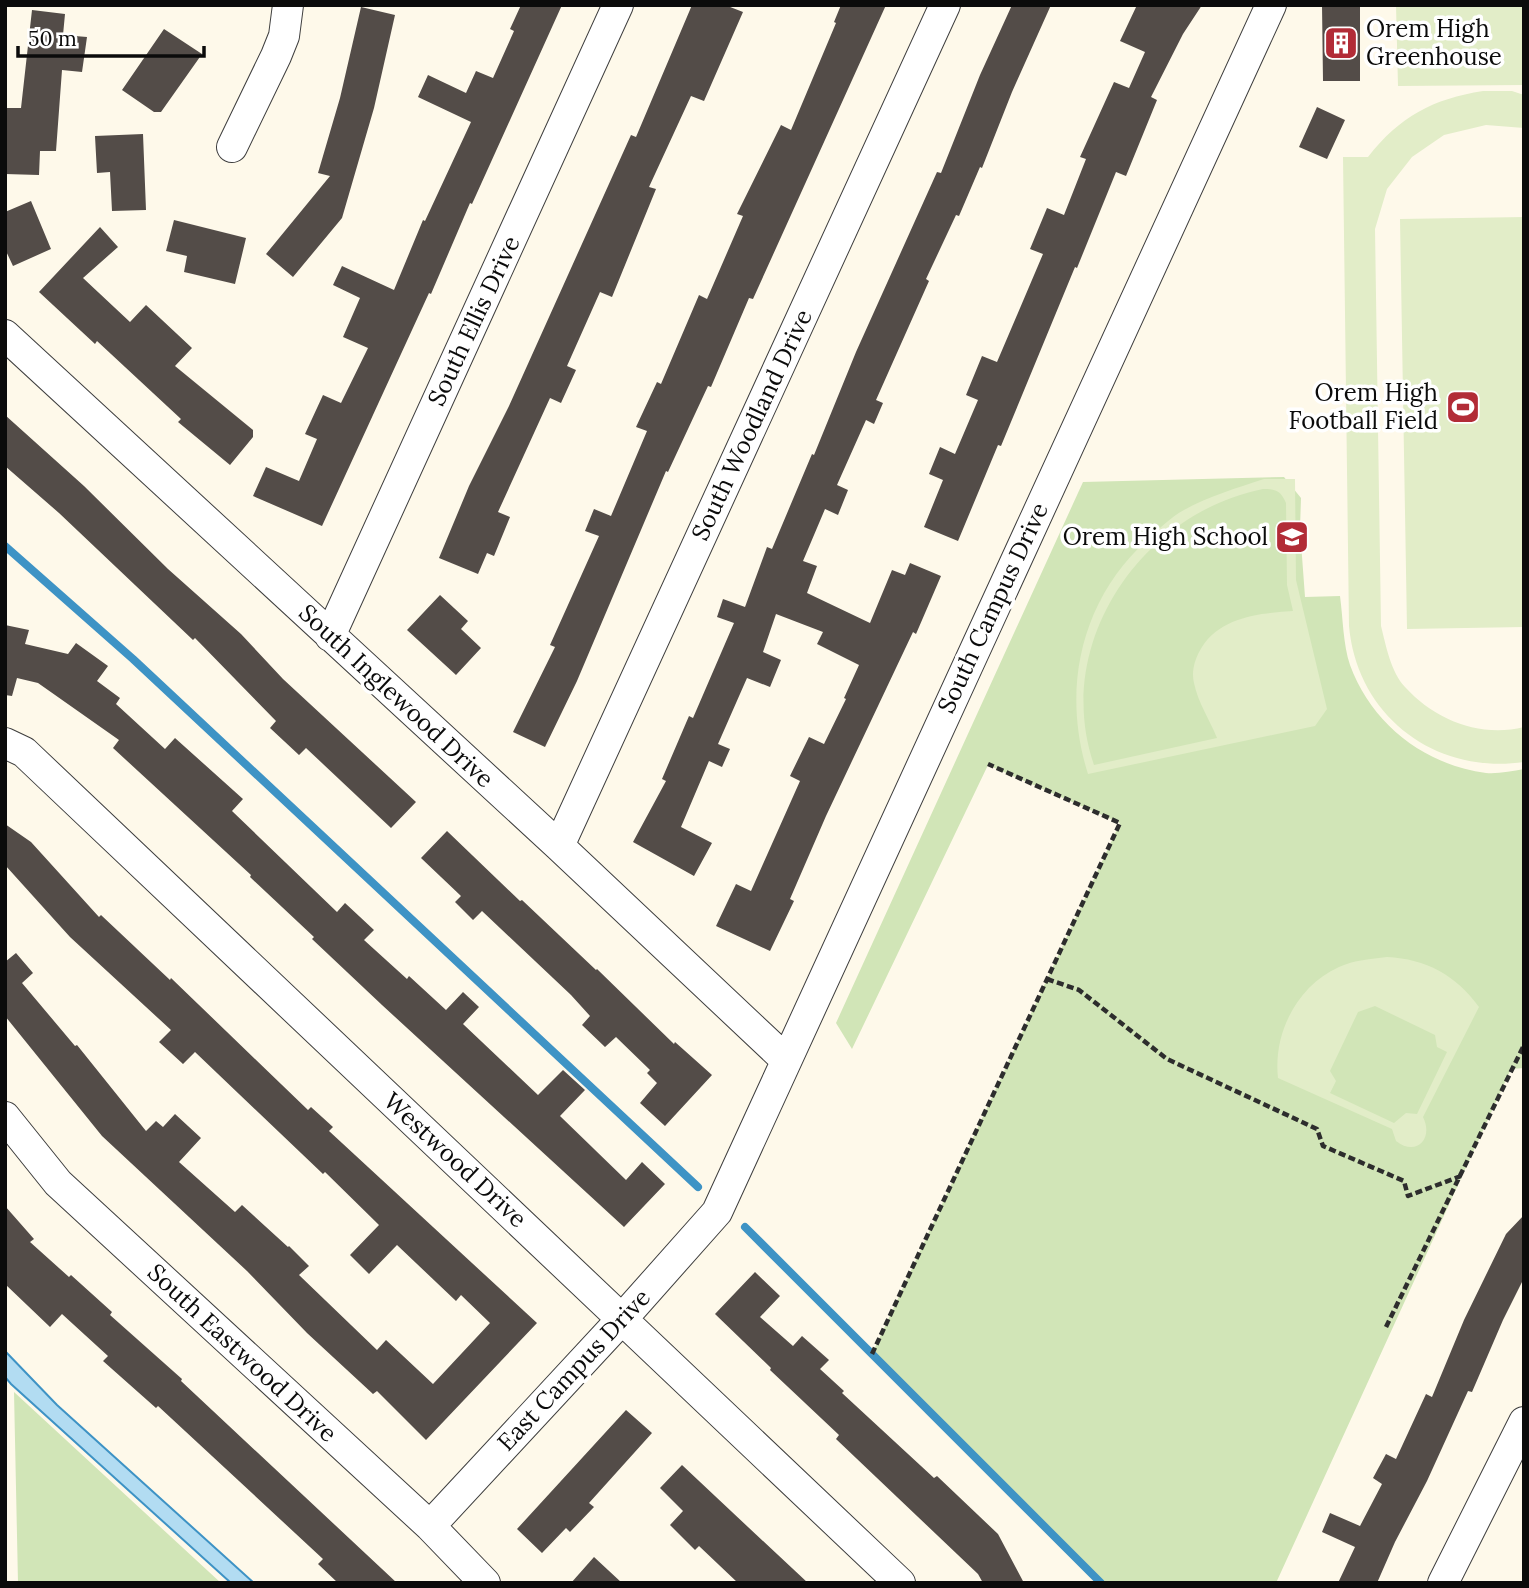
<svg xmlns="http://www.w3.org/2000/svg" width="1529" height="1588" font-family="Lora,serif">
	<style>
		.green { fill: #d1e5b7 }
		.pitch { fill: #e2edc8; fill-rule: evenodd }
		.water { fill: #b2dcf2; stroke: #3e93c5; stroke-width: 2 }
		.lines { fill: none; stroke-linecap: round; stroke-linejoin: round }
		.stream { stroke: #3e93c5; stroke-width: 8 }
		.building { fill: #534c48 }
		.minor-casing { stroke: #3e3e3e; stroke-width: 32 }
		.path { stroke: #2d2d2d; stroke-width: 4.5; stroke-dasharray: 7 3.5; stroke-linecap: butt }
		.minor { stroke: #fff; stroke-width: 30 }
		.labels { text-anchor: middle; stroke-width: 7; stroke-linejoin: round; paint-order: stroke }
		.poi-label { font-size: 24px; fill: #0b0b0b; stroke: #fff; text-anchor: end }
		.street-label { font-size: 24px; fill: #0b0b0b; stroke: #fff }
	</style>
	<rect width="100%" height="100%" fill="#fef9ea"/>
	<path class="green" d="M1284,477L1301,498L1300,529L1305,597L1340,596C1343,618 1343,644 1350,665C1371,723 1424,765 1486,773C1498,774 1512,771 1524,769V1068L1511,1069L1276,1583H1101L872,1354L1120,823L988,765L852,1049L836,1023L1083,482Z
		M14,1392L221,1583H18Z"/>
	<path class="pitch" d="M1396,5H1524V85L1398,86Z
		M1483,91H1512L1524,95V128L1486,125L1444,135L1412,157L1387,189L1375,229L1381,626C1386,646 1391,672 1405,687C1435,720 1480,738 1524,727V762C1435,775 1357,716 1349,626L1343,157H1368C1400,116 1433,99 1483,91Z
		M1524,217V627L1407,629L1400,219Z
		M1264,479H1295L1296,580L1327,709L1315,726L1088,774C1061,689 1081,600 1147,540C1159,529 1171,517 1184,510C1209,496 1237,488 1264,479ZM1263,489C1276,489 1281,491 1286,503L1287,585L1293,611C1260,613 1221,617 1202,647C1195,658 1191,671 1194,683C1198,703 1210,720 1217,738L1094,765C1052,643 1142,513 1263,489Z
		M1387,957C1426,959 1456,975 1479,1007L1423,1117C1434,1139 1416,1157 1396,1141L1392,1129L1278,1078C1273,1033 1297,986 1339,967C1354,960 1371,959 1387,957ZM1375,1006L1435,1035L1437,1047L1447,1052L1417,1114L1406,1113L1394,1123L1330,1093L1336,1081L1330,1071L1358,1012Z"/>
	<path class="water" d="M5,1351L57,1405L254,1583H231L11,1384L5,1377Z"/>
	<g class="lines">
		<path class="stream" d="M5,546L133,659L698,1187
			M745,1227L1101,1583"/>
	</g>
	<path class="building" d="M521,5H562L472,204L470,203L431,294L429,293L322,526L253,496L266,467L299,481L317,439L305,434L323,395L341,403L368,348L343,337L360,298L333,285L342,266L394,290L423,220L425,221L471,122L418,97L428,75L466,93L476,71L493,78L514,31L510,29Z
		M692,5H725L743,12L704,101L691,96L649,187L656,189L612,297L600,292L567,366L576,370L561,403L550,398L498,512L510,517L494,556L487,553L478,574L439,558L469,486L509,406L631,135L636,137Z
		M841,5H886L753,299L749,298L711,387L708,386L668,472L666,471L577,681L545,747L513,732L555,647L550,645L599,536L585,531L594,509L611,516L647,431L636,427L657,382L661,384L699,295L707,299L743,216L737,214L781,125L791,130L836,23L834,22Z
		M1012,5H1051L1012,92L982,168L980,167L959,216L956,215L926,279L929,281L876,400L883,403L874,424L866,420L837,485L848,490L838,515L825,509L803,561L817,566L807,593L870,623L892,570L905,575L910,563L941,576L916,634L913,632L826,816L790,899L794,901L770,951L716,926L736,884L751,891L800,781L790,776L809,737L824,744L846,699L844,698L859,665L817,644L823,632L776,614L763,652L781,660L770,687L747,678L718,744L730,749L722,767L709,761L681,827L712,843L694,876L633,842L666,781L662,779L689,716L693,718L734,623L717,617L723,599L745,607L767,547L772,549L812,454L814,455L856,352L937,172L941,173L980,75Z
		M1137,5H1202L1183,34L1151,97L1157,100L1126,176L1116,172L1077,268L1075,267L1001,446L998,445L958,541L924,527L943,480L929,474L940,447L955,454L978,400L966,395L982,356L997,362L1043,254L1030,249L1047,208L1064,215L1086,159L1080,157L1114,82L1129,88L1145,52L1120,41Z
		M1322,5H1360V81H1323Z
		M361,7L395,15L374,108L342,218L293,277L266,254L330,176L318,173L340,98Z
		M32,10L65,14L63,35L87,37L82,72L62,70L56,151H40L39,175L5,174V108H21Z
		M164,29L202,54L161,112H154L122,90Z
		M1317,107L1345,120L1327,159L1299,147Z
		M143,134L146,210L112,211L110,172L97,173L95,136Z
		M31,201L51,249L13,266L5,249V212Z
		M174,220L246,238L235,284L184,272L187,256L166,251Z
		M100,227L118,247L83,278L130,322L146,305L192,348L175,366L253,430V437L230,465L178,422L181,419L97,341L95,344L39,292Z
		M5,415L84,486L168,569L241,634L283,679L416,802L391,828L306,748L299,755L270,728L276,721L195,638L193,640L59,513L5,466Z
		M440,595L468,621L461,629L481,648L456,675L407,630Z
		M5,625L29,630L25,644L68,654L76,643L108,666L97,681L120,698L116,704L165,749L175,738L243,799L232,811L337,912L345,903L374,930L364,940L407,979L409,976L446,1010L463,992L479,1007L463,1024L538,1095L563,1070L585,1090L560,1116L626,1180L642,1162L665,1184L624,1227L382,1005L312,939L314,937L250,877L251,875L113,748L119,740L38,683L17,678L12,696L5,695Z
		M5,824L31,842L99,917L101,915L170,980L171,978L308,1110L311,1107L333,1127L329,1131L537,1323L426,1440L377,1391L373,1394L307,1333L247,1271L102,1136L5,1016V962L16,953L33,973L22,983L75,1046L77,1045L146,1131L156,1121L163,1127L175,1114L201,1138L179,1162L235,1212L242,1205L288,1247L289,1246L309,1266L299,1275L377,1350L386,1340L433,1384L490,1323L461,1295L456,1301L397,1245L369,1274L350,1255L379,1225L325,1172L323,1174L195,1052L183,1064L159,1042L171,1030L70,937L5,865Z
		M447,831L520,901L522,900L596,970L597,969L674,1044L675,1042L712,1075L665,1126L640,1103L657,1083L647,1073L650,1070L616,1037L605,1047L582,1025L590,1016L571,995L482,911L473,920L455,902L461,896L421,858Z
		M5,1206L34,1239L30,1242L69,1277L71,1275L112,1312L110,1315L182,1379L181,1381L397,1583H338L318,1564L323,1559L158,1406L156,1408L103,1361L108,1356L62,1314L50,1327L5,1284Z
		M1524,1215V1278L1503,1320L1472,1392L1468,1391L1427,1481L1395,1542L1377,1583H1338L1355,1547L1322,1532L1330,1513L1360,1526L1382,1484L1373,1478L1386,1454L1396,1459L1426,1394L1432,1397L1464,1320L1506,1234Z
		M755,1272L780,1296L760,1317L793,1346L802,1336L829,1360L820,1369L844,1391L842,1393L934,1478L937,1476L998,1534L1024,1583H983L978,1574L836,1439L839,1435L770,1370L771,1368L715,1314Z
		M626,1410L652,1433L589,1503L594,1507L570,1532L566,1528L542,1553L517,1529Z
		M682,1465L748,1527L808,1583H738L699,1546L695,1550L670,1525L683,1511L660,1488Z
		M594,1557L622,1583H571Z"/>
	<g class="lines">
		<g class="minor-casing">
			<path id="minor" d="M232,147L276,56L284,36L288,5
				M5,335L559,846L785,1059
				M330,636L618,5
				M5,743L24,752L900,1583
				M559,846L945,5
				M5,1117L58,1183L430,1526L485,1583
				M430,1526L622,1319L717,1212L1271,5
				M1443,1583L1524,1422"/>
		</g>
		<path class="path" d="M1047,979L1079,990L1167,1059L1317,1129L1323,1146L1404,1181L1408,1196L1461,1176
			M1386,1327L1524,1045
			M872,1354L1120,823L988,764"/>
		<use href="#minor" class="minor"/>
	</g>
	<defs>
		<g id="building-square" transform="scale(1.75)"><rect x="-9" y="-9" width="18" height="18" rx="4" fill="#b22c37" stroke="#fff"/><path d="M-4-6H4V6H1V3H-1V6H-4ZM-2.5-4.3h1.7v1.8h-1.7ZM.8-4.3h1.7v1.8H.8ZM-2.5-1h1.7V.8h-1.7ZM.8-1h1.7V.8H.8Z" fill="#fff"/></g>
		<g id="stadium-square" transform="scale(1.75)"><rect x="-9" y="-9" width="18" height="18" rx="4" fill="#b22c37" stroke="#fff"/><path d="M0-5a6.5 5 0 1 0 0 10a6.5 5 0 1 0 0-10ZM-3.5-1.8h7v3.6h-7Z" fill="#fff"/></g>
		<g id="school-square" transform="scale(1.75)"><rect x="-9" y="-9" width="18" height="18" rx="4" fill="#b22c37" stroke="#fff"/><path d="M0-5L7-2L0 1L-7-2ZM-4 1L0 2.5L4 1V4Q0 6-4 4Z" fill="#fff"/></g>
	</defs>
	<g fill-rule="evenodd">
		<use href="#building-square" x="1341" y="43"/>
		<use href="#stadium-square" x="1463" y="407"/>
		<use href="#school-square" x="1292" y="537"/>
	</g>
	<g class="labels">
		<g class="poi-label">
			<text x="1366" y="37" text-anchor="start">Orem High<tspan x="1366" dy="28">Greenhouse</tspan></text>
			<text x="1438" y="401">Orem High<tspan x="1438" dy="28">Football Field</tspan></text>
			<text x="1268" y="545">Orem High School</text>
		</g>
		<g class="street-label">
			<text transform="translate(474 321) rotate(-65)" y="8">South Ellis Drive</text>
			<text transform="translate(752 425) rotate(-65)" y="8">South Woodland Drive</text>
			<text transform="translate(993 608) rotate(-65)" y="8">South Campus Drive</text>
			<text transform="translate(396 696) rotate(43)" y="8">South Inglewood Drive</text>
			<text transform="translate(455 1160) rotate(43)" y="8">Westwood Drive</text>
			<text transform="translate(242 1353) rotate(43)" y="8">South Eastwood Drive</text>
			<text transform="translate(574 1370) rotate(-47)" y="8">East Campus Drive</text>
		</g>
	</g>
	<rect width="1529" height="1588" fill="none" stroke="#0b0b0b" stroke-width="14"/>
	<path d="M18 46v10h186v-10" fill="none" stroke="#0b0b0b" stroke-width="3.5"/>
	<text x="28" y="46" font-size="21" fill="#0b0b0b" stroke="#ffffff" stroke-width="5" paint-order="stroke">50 m</text>
</svg>
